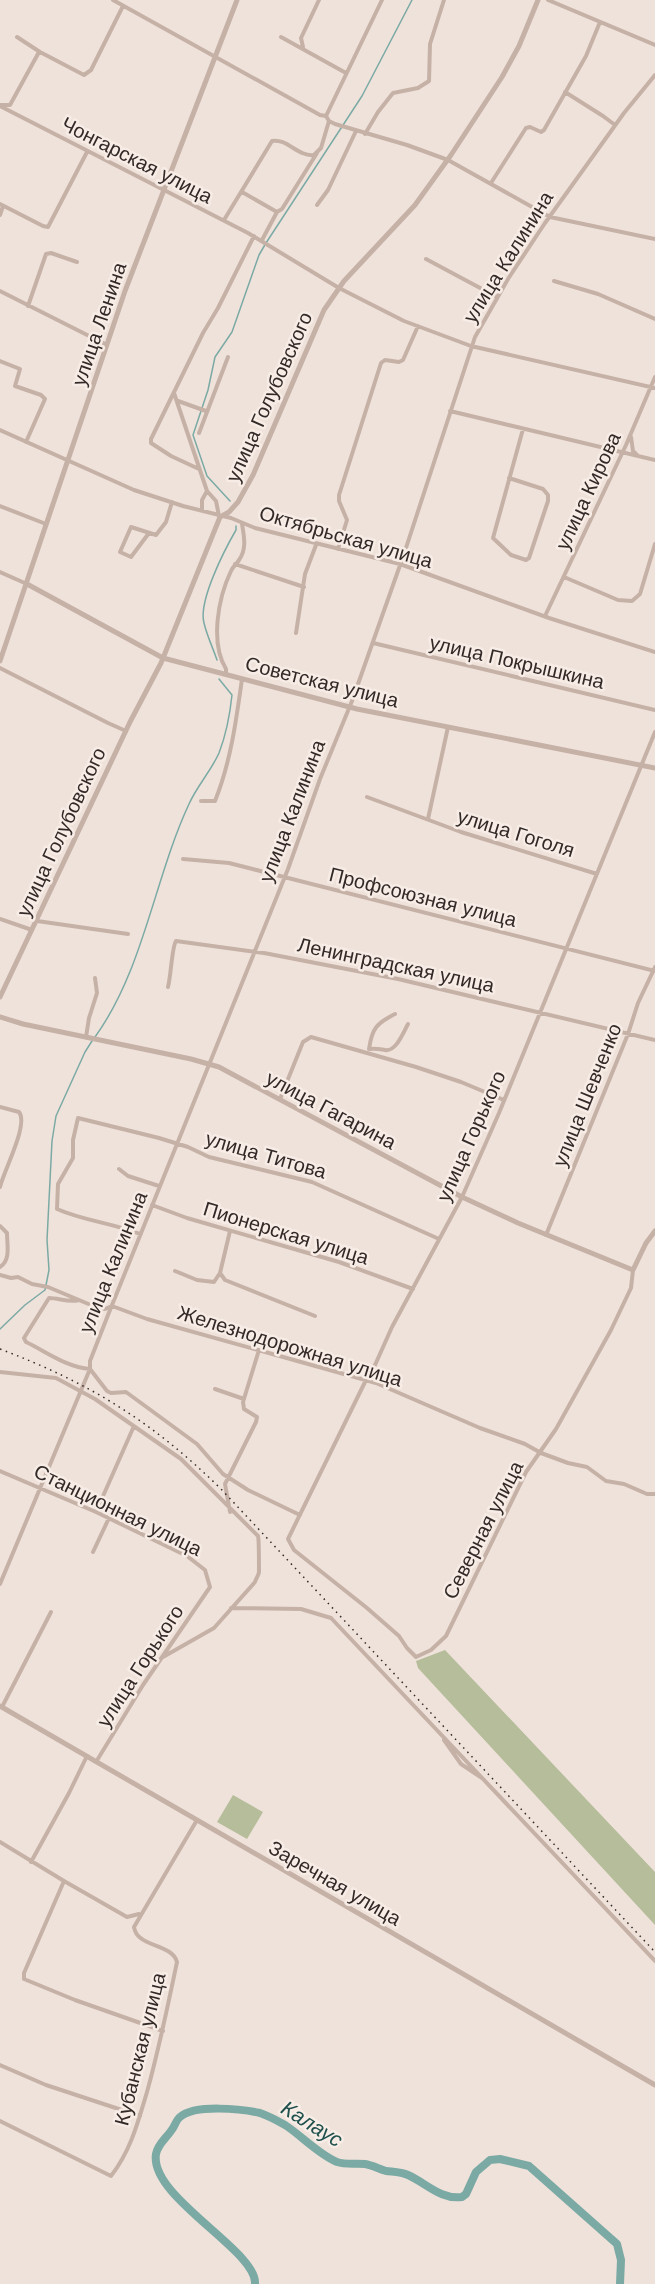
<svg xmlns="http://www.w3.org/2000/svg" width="655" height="2284" font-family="Helvetica,sans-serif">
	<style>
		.green { fill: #b6bd9b }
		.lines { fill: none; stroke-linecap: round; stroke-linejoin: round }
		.stream { stroke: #7baaa5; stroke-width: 1.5 }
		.river { stroke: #7baaa5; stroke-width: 8 }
		.minor { stroke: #c6b1a7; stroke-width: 4 }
		.tertiary { stroke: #c6b1a7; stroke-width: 5 }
		.rail { stroke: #332927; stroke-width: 1.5; stroke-dasharray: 1.5 4.5; stroke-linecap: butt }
		.labels { text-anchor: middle; stroke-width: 5; stroke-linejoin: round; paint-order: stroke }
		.street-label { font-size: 20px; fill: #332927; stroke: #f7ede6 }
		.water-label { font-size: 21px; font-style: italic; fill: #20514d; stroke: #f7ede6 }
	</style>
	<rect width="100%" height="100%" fill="#efe2da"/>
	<path class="green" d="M445,1650L655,1872V1925L418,1668L416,1661Z
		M233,1795L263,1812L247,1839L217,1822Z"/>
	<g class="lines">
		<path class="stream" d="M230,501L207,476L193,435L208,390L215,357L232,332L259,255L266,243L362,96L412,0
			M217,660C213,648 207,636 204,623C198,601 225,549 236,530V526
			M95,1037C144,969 154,879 189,804C197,786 211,771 219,753C226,735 230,714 232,695L219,679
			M0,1329L25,1305L45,1290L49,1270L47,1240L52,1141L56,1116L85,1052L92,1041"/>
		<path class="river" d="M255,2284C258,2251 149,2197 156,2154C158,2143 167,2138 173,2128C175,2125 177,2119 180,2117C195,2104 242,2109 260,2113C269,2116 278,2121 285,2125C302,2136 318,2154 337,2162C346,2165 356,2163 365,2164C372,2165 379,2169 386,2171C394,2172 401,2172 408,2175C426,2183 441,2200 462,2197L466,2194L476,2172L490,2160L500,2159L529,2166L617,2244L621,2260L620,2284"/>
		<path class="minor" d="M113,0L320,115L326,116
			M548,0L655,45
			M17,37L40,52L84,75L91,70L123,6
			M281,37L346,73
			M303,47L301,38L319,0
			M565,92L603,116L615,125
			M0,105H10L39,52
			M0,106L248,233L339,288L404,321L471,346L655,388
			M326,116L329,121L335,124L407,145L448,160L550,217L655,239
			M326,116L382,0
			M365,134L378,112L393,93L418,88L429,81L430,44L444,0
			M491,183L526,128L530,127L541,132L544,130L586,56L600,22
			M242,192L277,212L262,240
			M0,204L43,226L48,227L87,152
			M317,205L328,190L356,131
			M277,212L282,209L317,153
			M0,215L3,206
			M224,220L272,141C287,138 298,157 314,155L321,148L329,121
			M426,259L497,297
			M554,281L598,294L655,319
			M0,291L107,345
			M28,306L46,254L51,253L77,262
			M0,361L20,369L15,386L41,395L45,399L26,442
			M174,393L207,491L216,501L219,516
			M178,401L206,411
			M450,411L655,460
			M0,430L134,490L183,506L231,518L255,528L400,564L549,618L655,652
			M199,433L228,357
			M631,437L633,451L637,455
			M199,469L171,456L151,443V439L203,333L218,308L254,236
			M509,478L543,489L548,495V501L529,558L526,560L511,555L493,538L523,429
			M0,506L46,524
			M202,510V500L207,491
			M149,533L131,557L120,552L131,527L156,535L166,522L172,502
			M338,549L347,520L339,501V495L381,363L385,360L399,362L403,360L418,326
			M235,564L304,587
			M0,572L27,584
			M564,577L618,600L632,601L640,594L655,544
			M545,616L626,445L655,377
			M296,633L305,574L316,545
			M373,643L655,710
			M0,668L108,723L126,731
			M226,673V669C210,643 218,598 231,571C233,566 237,564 239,560C247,549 244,536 242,524
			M367,797L461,832L597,874
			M201,801H215C231,761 236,721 242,679
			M428,819L448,727
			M183,859L229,863L655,971
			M0,919L32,930
			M37,921L128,934
			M168,987C171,976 172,946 176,941L264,953L398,979L655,1040
			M86,1037L89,1018L97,993L95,978
			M369,1049C376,1048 379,1049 385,1050C396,1052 403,1033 408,1024
			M369,1049C372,1028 377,1023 395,1014
			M280,1099L303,1042L311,1037L416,1067L461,1082L504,1100
			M0,1107L19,1112C29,1124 4,1170 0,1187
			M119,1169L128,1176L159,1186
			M152,1205L187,1218L339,1262L413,1289
			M0,1226L7,1233C7,1245 11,1260 0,1267
			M230,1231L220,1273L225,1280L315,1316
			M140,1234C113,1223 84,1221 57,1209L58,1184L73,1158V1140L78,1118L159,1138L188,1147L209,1157L312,1182L439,1239
			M546,1235L628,1034L638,1003L655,967
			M633,1270L631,1288L611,1330L556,1429L526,1472L446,1636L431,1650L416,1657L407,1648L399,1636L367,1608L294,1550L288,1539L366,1380L371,1374L392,1327L462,1197L499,1113L655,732
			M175,1271L197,1280L214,1282L220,1273
			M0,1275L11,1278L18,1277L32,1284L48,1287L98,1308L105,1309L112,1306L147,1319L376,1383L480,1428L525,1444L541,1453L568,1463L587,1467L606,1481L624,1484L647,1494H655
			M79,1300C69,1303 59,1298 49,1298L24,1338L26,1342C47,1352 66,1367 90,1369L107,1391L111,1393L126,1392L197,1444L223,1474L248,1490L300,1515
			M0,1372L56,1378L95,1399L181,1459L258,1536C259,1539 259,1569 259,1572C259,1574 255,1581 255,1582L214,1628L163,1657
			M215,1389L244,1399
			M0,1471L96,1512L187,1556L205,1570L210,1587L143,1685L96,1762
			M96,1512L134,1426
			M230,1512L225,1484L256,1422L257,1417L244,1409L243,1402L259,1350
			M93,1552L109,1518
			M0,1584L90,1369V1361L108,1315L288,869L320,779L352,701L404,554L475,337L508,279L545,223L624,113L655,75
			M231,1608L301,1609L331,1618L655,1961
			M2,1707L51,1612
			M444,1740L461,1764L482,1778
			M0,1842L64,1881L24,1973V1979L75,2000L163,2031
			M31,1862L69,1793L87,1756
			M64,1881L127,1917L139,1914
			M0,2065L46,2085L140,2116
			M0,2121L111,2176C131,2150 138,2122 147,2092C159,2049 168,2005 177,1962C172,1943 137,1948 134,1927L197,1820"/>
		<path class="tertiary" d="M27,584L163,658L357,709L655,768
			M0,661L125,291L237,0
			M0,997L130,722L161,663L220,517L229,512L238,502L253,475L324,310L344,281L415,205L451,155L502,77L519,46L538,0
			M0,1017L23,1024L191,1059L219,1067L462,1197L518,1223L633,1270L646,1243L655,1231
			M0,1706L655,2085"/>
		<path class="rail" d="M0,1349C90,1383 153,1422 221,1489L655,1952"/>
	</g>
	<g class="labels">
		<g class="street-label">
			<text transform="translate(137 160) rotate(27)" y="7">Чонгарская улица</text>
			<text transform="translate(508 257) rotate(-58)" y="7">улица Калинина</text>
			<text transform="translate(99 324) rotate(-71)" y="7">улица Ленина</text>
			<text transform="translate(269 397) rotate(-66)" y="7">улица Голубовского</text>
			<text transform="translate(588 491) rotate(-65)" y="7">улица Кирова</text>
			<text transform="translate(346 537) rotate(16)" y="7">Октябрьская улица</text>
			<text transform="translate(517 662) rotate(13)" y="7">улица Покрышкина</text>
			<text transform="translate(322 682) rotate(14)" y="7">Советская улица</text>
			<text transform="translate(292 811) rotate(-69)" y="7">улица Калинина</text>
			<text transform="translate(61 832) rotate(-65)" y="7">улица Голубовского</text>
			<text transform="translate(516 833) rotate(17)" y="7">улица Гоголя</text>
			<text transform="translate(423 897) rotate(14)" y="7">Профсоюзная улица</text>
			<text transform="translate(396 965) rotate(12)" y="7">Ленинградская улица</text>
			<text transform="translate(587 1095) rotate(-68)" y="7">улица Шевченко</text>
			<text transform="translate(331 1110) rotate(28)" y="7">улица Гагарина</text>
			<text transform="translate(471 1136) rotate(-66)" y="7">улица Горького</text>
			<text transform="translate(266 1155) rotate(16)" y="7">улица Титова</text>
			<text transform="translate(286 1233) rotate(17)" y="7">Пионерская улица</text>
			<text transform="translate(113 1262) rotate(-68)" y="7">улица Калинина</text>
			<text transform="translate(290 1346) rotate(17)" y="7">Железнодорожная улица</text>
			<text transform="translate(118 1510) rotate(26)" y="7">Станционная улица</text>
			<text transform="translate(483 1530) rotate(-63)" y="7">Северная улица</text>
			<text transform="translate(140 1666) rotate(-57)" y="7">улица Горького</text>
			<text transform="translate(335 1883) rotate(30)" y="7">Заречная улица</text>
			<text transform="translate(140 2049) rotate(-76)" y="7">Кубанская улица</text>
		</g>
		<g class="water-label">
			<text transform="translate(312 2124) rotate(32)" y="7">Калаус</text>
		</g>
	</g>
</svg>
